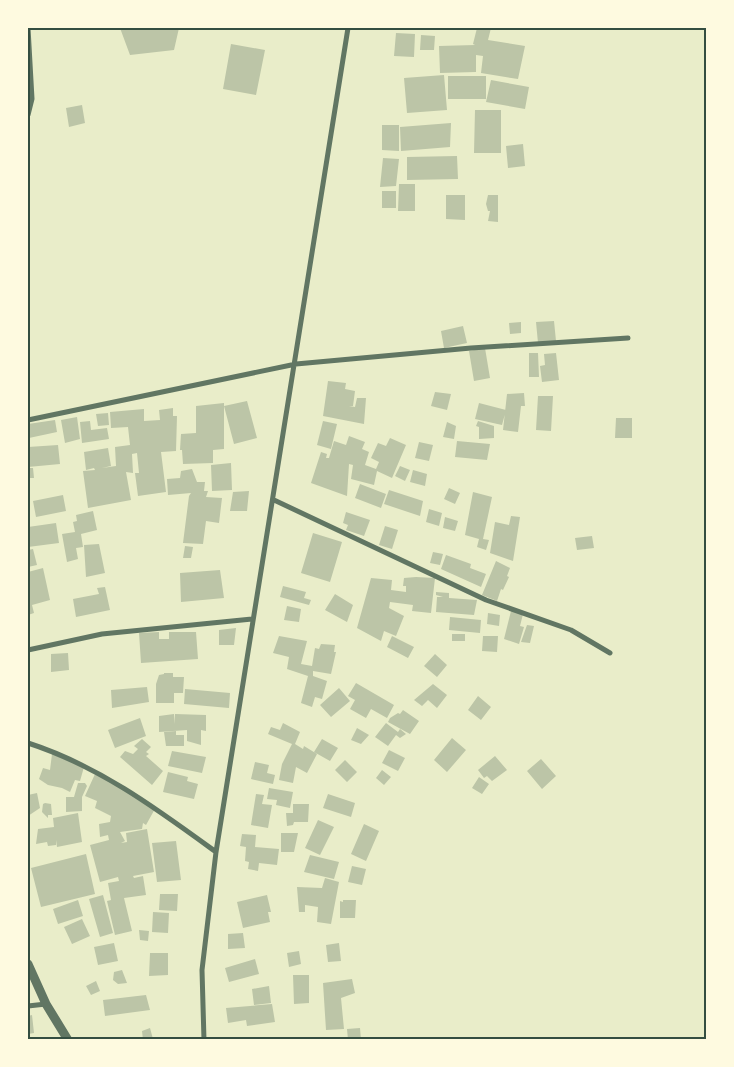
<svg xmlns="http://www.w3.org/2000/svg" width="734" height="1067" font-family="'Archivo Narrow',sans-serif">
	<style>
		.building { fill: #bcc5a7 }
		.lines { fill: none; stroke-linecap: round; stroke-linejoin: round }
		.minor { stroke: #617663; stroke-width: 5 }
		.tertiary { stroke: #617663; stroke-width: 9 }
		.neatline { fill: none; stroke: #344e41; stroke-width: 2 }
	</style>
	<rect width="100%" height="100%" fill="#e9edc9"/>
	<path class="building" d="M120,28H179L174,50L130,55Z
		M477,28H491L488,40L525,46L518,79L481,73L483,56L476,55V72L440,73L439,46L475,45L473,44Z
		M396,33L415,34L414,57L394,56Z
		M421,35L435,36L434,50H420Z
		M231,44L265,50L256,95L223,89Z
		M444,75L447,110L407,113L404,78Z
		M448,76H486V99H448Z
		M491,80L529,87L525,109L486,102Z
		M82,105L85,123L69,127L66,108Z
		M475,110H501V153H474Z
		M451,123L450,147L401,151L400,127Z
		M382,125H399V151L382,150Z
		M523,144L525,166L508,168L506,146Z
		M457,156L458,179L407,180V157Z
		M383,158L399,159L396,186L380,187Z
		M399,184H415V211H398Z
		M382,191H396V208H382Z
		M446,195H465V220L446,219Z
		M488,195H498V222L488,221L490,211H488L486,204Z
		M554,321L556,341L538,343L536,322Z
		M521,322V333L510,334L509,323Z
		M463,326L467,343L444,348L441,331Z
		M485,348L490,378L474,381L469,351Z
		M529,353H538L539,377H529Z
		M556,353L559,380L542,382L540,366L545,365L544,354Z
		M328,381L346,383L345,389L355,391L353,406H349L355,407L357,398H366L364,424L323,416Z
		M435,392L451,394L447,410L431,406Z
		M524,393L525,406H521L518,432L503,430L507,394Z
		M538,396H553L551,431L536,430Z
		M247,401L257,438L234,444L224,406Z
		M224,403V449L213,450V463L183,464L182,450H180L181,434L196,433V406Z
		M479,403L506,410L502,425L475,419Z
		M173,408V416H177L176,451L161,452L166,492L138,496L135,473H139L137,453L132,454L133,473L126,472L131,500L88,508L83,471L95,470L94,468L86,470L84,452L108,448L111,466L102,468L116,466L115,447L130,445L128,427L111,428L110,412L144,409V421L160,420L159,410Z
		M108,413L109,425L98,426L96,414Z
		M77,417L80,439L65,443L61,420Z
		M616,418H632V438H615Z
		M55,420L57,432L29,438L28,424Z
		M90,421L91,430L107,428L109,439L82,443L80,422Z
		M323,421L337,424L331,449L317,445Z
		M478,421L494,426V438L479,439V427L476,426Z
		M447,422L456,426L454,439L443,437Z
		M349,436L365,442L362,449L369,452L365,465L376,469L379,462L371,458L378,443L386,446L390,438L406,445L392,478L377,471L374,485L351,479L353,465L349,464L347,496L311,483L321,452L327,454L326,458H329L334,441L346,445Z
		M457,441L490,444L487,460L455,457Z
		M419,442L433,445L429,461L415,458Z
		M58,445L60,464L28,467V447Z
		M231,463L232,490L212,491L211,465Z
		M400,466L410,470L405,481L395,476Z
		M28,468H33L34,478H28Z
		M192,469L197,482H205L204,491H208L206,497L222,498L219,523L206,521L203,544L183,543L189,496L191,493L168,495L167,479L180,478L181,471Z
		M413,470L427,474L425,486L410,482Z
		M360,484L386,494L381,508L355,498Z
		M449,488L460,493L455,504L444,499Z
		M389,490L423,501L420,516L384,504Z
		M249,491L247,511H230L233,492Z
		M473,492L492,497L483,539L489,540L486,550L477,547L479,539L465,535Z
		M63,495L66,511L36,517L33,501Z
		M429,509L442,513L439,526L426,522Z
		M93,511L97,530L81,534L83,547L76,548L78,559L67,562L62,534L75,532L73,522L77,521L76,515Z
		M346,512L370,520L364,536L346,530L348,525L343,523Z
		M511,516L520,517L513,561L490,553L495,522L509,525Z
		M445,517L458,521L455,531L443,528Z
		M56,523L59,543L28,547V527Z
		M385,526L398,530L392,549L379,545Z
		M313,533L342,542L330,582L301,573Z
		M592,536L594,548L577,550L575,538Z
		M99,544L105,573L86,577L84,545Z
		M185,546L193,547L191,558H183Z
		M33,549L37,565L28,567V550Z
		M433,552L443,554L440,565L430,563Z
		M446,555L471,564L470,568L486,574L481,587L441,569Z
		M496,561L510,568L507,576L509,577L503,590L501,589L497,601L482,595Z
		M43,568L50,600L32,605L34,613L28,615V572Z
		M220,570L224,598L181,602L180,573Z
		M416,577L435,578L431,613L412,611L413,605L390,602L389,608L404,616L396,636L384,631L381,641L357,628L371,578L392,580L391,590L406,592V586H403L404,578Z
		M283,586L306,592L304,598L311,600L309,605L280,597Z
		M105,587L110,610L76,617L73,599L99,594L97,588Z
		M436,592L449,593V598L477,600L474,615L436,612L437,597H443L436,595Z
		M335,594L353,605L347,622L325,610Z
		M287,606L301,609L299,622L284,620Z
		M511,611L523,614L520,626L524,627L519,644L504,639Z
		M488,613L500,615L499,626L487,624Z
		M450,617L481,620L480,633L449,630Z
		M527,625L534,626L530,643L521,642Z
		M236,628L234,645H219V630Z
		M159,632V639H169V632H196L198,659L141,663L139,633Z
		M452,634H465V641H452Z
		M279,636L307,641L301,664L312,666L315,648L319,649L321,644L335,645L334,652H336L331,674L313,671V676L327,681L322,699L315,697L312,707L301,703L308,676L287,669L289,657L273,653Z
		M392,636L414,647L408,658L387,647Z
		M483,636H498L497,652L482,651Z
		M68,653L69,670L51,672V654Z
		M435,654L447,665L437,677L424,666Z
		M164,673H173V677H184L183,693H174V703H156V684L159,675L164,674Z
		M356,683L394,705L387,718L371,709L366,718L350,709L355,700L348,696Z
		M433,684L447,695L437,708L428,700L422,706L414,700Z
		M147,687L149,702L112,708L111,690Z
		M339,688L350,701L331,717L320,705Z
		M185,689L230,693L229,708L184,704Z
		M478,696L491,707L481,720L468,710Z
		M403,710L419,721L410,734L388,722L390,718L398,713L400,714Z
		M174,714V724L175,714L206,715V731L201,730V745L187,741V730L159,732V716Z
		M140,718L146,736L115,748L108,730Z
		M283,723L300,732L295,744L303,749L304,746L317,754L307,773L296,767L293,783L279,780L282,764L292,744L268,734L271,727L280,730Z
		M386,723L398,732L400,729L406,734L400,738L396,735L388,746L375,737Z
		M357,728L369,735L361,744L351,740Z
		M176,731V735H184V746H166L164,732Z
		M452,738L466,750L447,772L434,760Z
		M142,739L151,747L146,752L149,754L146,756L163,771L152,785L120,757L125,751L133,754L138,749L134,746Z
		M322,739L338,748L330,761L314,752Z
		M389,750L405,758L398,771L382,763Z
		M172,751L206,757L202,773L168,766Z
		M52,754L84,767L80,781L75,780L70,792L62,788L48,785L39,779L43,768L50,770Z
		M495,756L507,770L492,781L487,776L484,778L478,770Z
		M541,759L556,776L542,789L527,771Z
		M345,760L357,772L347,782L335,770Z
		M255,762L269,765L267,773L275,775L273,784L251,779Z
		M382,770L391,777L384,785L376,778Z
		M168,772L188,777L187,781L198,784L194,799L163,792Z
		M95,774L156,807L146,825L143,823L142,829L120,832L125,841L121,843L127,842L126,833L147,829L154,872L133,876L134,878L143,876L146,895L124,898L132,931L115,935L107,901L111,900L108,883L119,881L118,877L100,882L90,845L109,840L108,835L100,837L99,824L110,822L111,816L95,808L97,801L85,796Z
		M479,777L489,784L482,794L472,788Z
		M78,783H85L87,786L82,797V811L66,812V797H74Z
		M269,788L293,792L290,808L276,805L277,800L267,799Z
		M37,793L40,808L28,816V795Z
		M256,794L264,795L262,804L272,805L268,828L251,825Z
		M328,794L355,803L351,817L323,808Z
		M45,803L51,804L52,815H48V818L42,812L43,804Z
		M293,804H309L308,822H294L293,825L287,826L286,813H293Z
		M78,813L82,842L57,847L56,840V845L48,846L47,842L36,844L38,829L54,827L53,818Z
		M318,820L334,827L320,855L305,848Z
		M364,824L379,831L366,861L351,854Z
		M281,833H298L294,852H281Z
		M242,834L256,835L255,847L279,849L277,865L259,863L258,871L248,869L249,862L245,861L246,847L240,846Z
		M176,841L181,880L157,882L152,843Z
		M86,854L95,894L41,907L31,868Z
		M310,855L339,862L334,879L304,872Z
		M352,866L366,869L362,885L348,882Z
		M325,878L339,882L331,924L317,922L318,907L305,905V912H299L297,887L322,888Z
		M160,894H178L177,911L159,910Z
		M103,895L113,933L100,937L89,899Z
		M267,895L271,912H268L270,922L243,928L237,902Z
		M78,900L83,916L58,924L53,909Z
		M343,900H356L355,918H340V901L343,902Z
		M153,912L169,913L168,933L152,932Z
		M82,919L90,936L72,944L64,927Z
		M139,930L149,931L148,941L140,940Z
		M243,933L245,948L228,949V934Z
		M114,943L118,961L98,965L94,947Z
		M339,943L341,961L328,962L326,945Z
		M299,951L301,964L289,967L287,953Z
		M150,953H168V975L149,976Z
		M255,959L259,974L229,982L225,968Z
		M122,970L127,983L118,984L113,980L114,972Z
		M293,975H309V1003L294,1004Z
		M352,979L355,993L341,998L344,1029L326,1030L323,983Z
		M96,981L100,991L91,995L86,986Z
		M269,986L271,1003L254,1005L252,989Z
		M146,995L150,1010L105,1016L103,1000Z
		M272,1004L275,1022L247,1026L246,1020L228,1023L226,1008Z
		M32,1015L34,1033L28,1034V1016Z
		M150,1028L153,1039L143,1040L142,1031Z
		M360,1028L361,1040H348L347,1029Z"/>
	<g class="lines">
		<path class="minor" d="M28,115L32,99L28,28
			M28,420L296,364L471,348L628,338
			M274,500L486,600L571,630L610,653
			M28,650L102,634L252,619
			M28,743C99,766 157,809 216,852
			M28,1006L46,1004
			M204,1040L202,970L216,852L348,28"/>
		<path class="tertiary" d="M28,964L46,1004L68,1040"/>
	</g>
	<rect width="734" height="1067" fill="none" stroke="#fefae0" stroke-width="58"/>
	<rect x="29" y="29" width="676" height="1009" class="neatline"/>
</svg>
